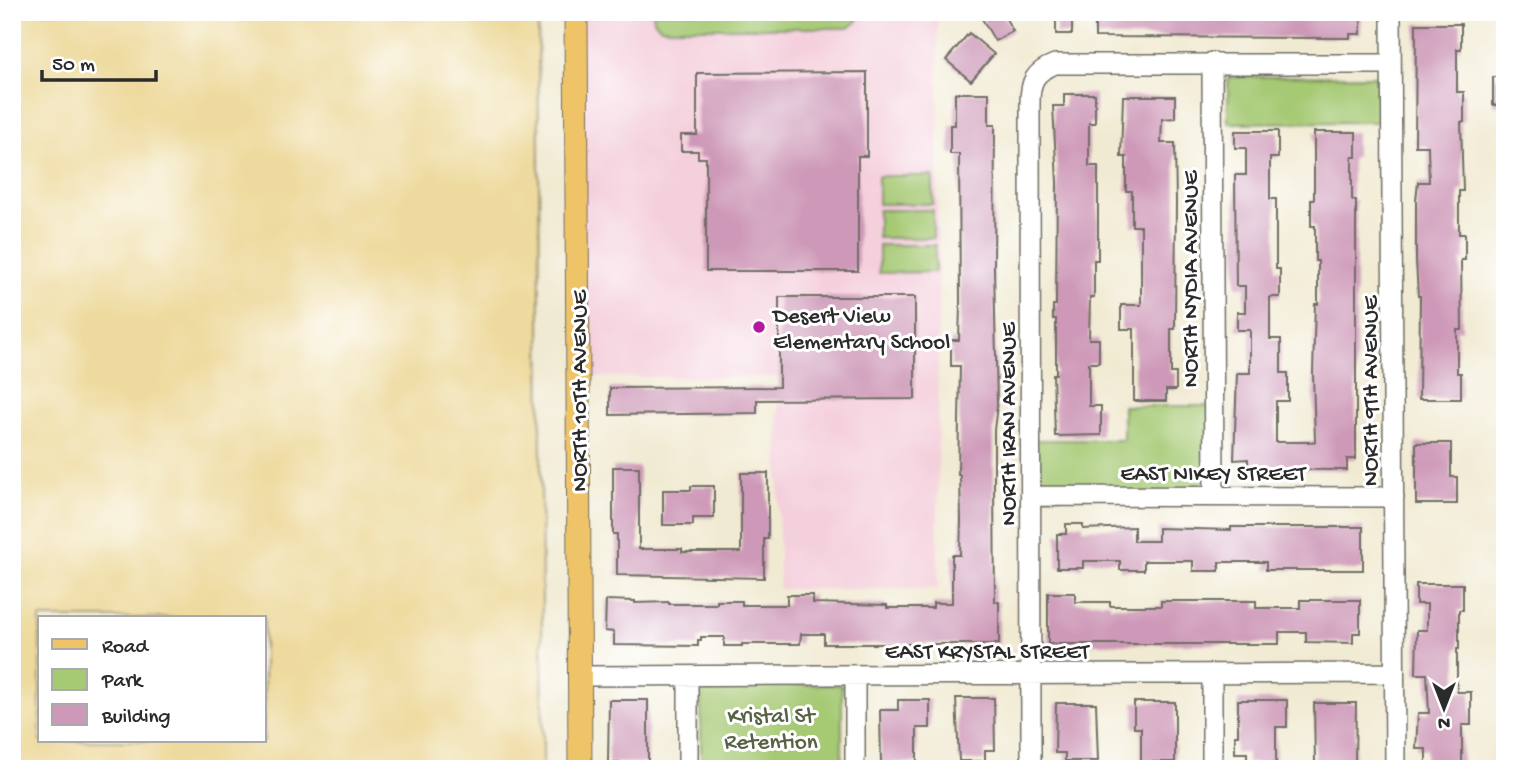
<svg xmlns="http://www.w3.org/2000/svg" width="1517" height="781" font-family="'Gochi Hand',sans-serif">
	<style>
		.built { fill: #f4cfdc }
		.green { fill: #a6c973; stroke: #687a4f; stroke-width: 2 }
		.sand { fill: #eeda9e; stroke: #8c8264; stroke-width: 2; fill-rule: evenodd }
		.building { fill: #ce99b8 }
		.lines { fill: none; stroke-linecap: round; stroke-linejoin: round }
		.minor-casing { stroke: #706e65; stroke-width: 22 }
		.major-casing { stroke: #706e65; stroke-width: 25 }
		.minor { stroke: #fff; stroke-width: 19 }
		.major { stroke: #efc469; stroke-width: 23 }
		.poi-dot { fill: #b5179e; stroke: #fff; stroke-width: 2.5 }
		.labels { text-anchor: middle; stroke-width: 6; stroke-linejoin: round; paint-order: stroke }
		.street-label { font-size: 23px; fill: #2b2b2b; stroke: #fff }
		.poi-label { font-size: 23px; fill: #2b2b2b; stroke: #fff; text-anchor: start }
		.park-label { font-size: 23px; fill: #566244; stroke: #fff }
	</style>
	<rect width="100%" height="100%" fill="#fff"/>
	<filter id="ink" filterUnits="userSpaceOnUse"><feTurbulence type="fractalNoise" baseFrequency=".0143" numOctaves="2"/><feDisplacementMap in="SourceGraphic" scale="14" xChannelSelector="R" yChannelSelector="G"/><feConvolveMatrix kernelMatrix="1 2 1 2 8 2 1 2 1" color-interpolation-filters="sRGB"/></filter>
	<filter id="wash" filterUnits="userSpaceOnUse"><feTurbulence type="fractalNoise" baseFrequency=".00686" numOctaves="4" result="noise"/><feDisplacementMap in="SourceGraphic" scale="28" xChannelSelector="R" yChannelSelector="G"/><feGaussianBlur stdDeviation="1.57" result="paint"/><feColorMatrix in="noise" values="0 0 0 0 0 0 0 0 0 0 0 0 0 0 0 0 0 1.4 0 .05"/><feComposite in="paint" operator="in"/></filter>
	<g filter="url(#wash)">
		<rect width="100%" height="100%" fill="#f1ead2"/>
		<path class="built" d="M576,12H938V589H779L778,377H578Z"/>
		<path class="green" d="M653,12H860V13L856,22L848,28H669L660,27L654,20Z
			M1379,76V122L1228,123V77Z
			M878,176H933V204H878Z
			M878,210H933V238H878Z
			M879,245H935V272L879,273Z
			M1123,406H1214V496H1032V440H1123Z
			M701,685H842V769H701Z"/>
		<path class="sand" d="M12,12H538L543,769H12ZM40,618H264V741H40Z"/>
		<g id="blocks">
			<path class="building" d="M978,12H1002L1013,31L995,41Z
				M1056,12H1072V34H1056Z
				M1095,12H1361V34H1350V38L1095,37Z
				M1416,24H1461V49H1457V92H1464V122H1461L1463,191H1459V234H1465V260H1461L1462,330H1457V373H1461V399H1419L1420,296H1418L1416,260V200L1418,182H1429L1428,146H1415Z
				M969,33L994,54L971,81L946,60Z
				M867,72V156H858V271H706V158H698V151H681V135H697V73Z
				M1493,77H1505V105H1493Z
				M955,93H989V125H995L994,268L997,405L994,430V483L995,602H999V644H824V634H801L800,644H742V646H724V637H701V640H698V646L614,645V632L605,631L606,600L635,601V603L669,602V604H717V601H742V605H787V595H813V603L887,605V608H933V603H952V555H960L961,521L960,475H958L960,366H951V340H959L960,305L959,154H950V125H955Z
				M1064,94H1095V123H1089V166H1098V260H1094V297H1090L1089,339H1099V363H1089V406H1101V435L1055,436L1053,374H1056V319H1053V305H1056L1057,182L1053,106H1064Z
				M1123,96H1175V118L1162,119L1161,143H1175L1176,202L1175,329H1171V373H1176V390H1166V401H1134V329H1121V305H1141V226H1132V191H1126V157H1121Z
				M1235,131H1278V158H1270V199H1276V269H1280V297H1270V339H1281V373H1288V401H1276V442H1315L1313,373L1315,304H1318V261H1315V226H1311V200H1314V132H1356V157H1352V200H1356V459H1347V470L1248,469V459L1234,460L1237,373H1250V330H1237V312H1245V286H1236L1235,175H1246V148H1235Z
				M779,297H915V399L757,400V413L610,415V388L779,387Z
				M1416,443H1451V477H1457V504H1416Z
				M613,467H639V549H682V552H741V473H768V539H764V578L617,575V534H613Z
				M691,486H714V518H693V525H663V490H691Z
				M1066,524H1083V529L1134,527V541H1158V528L1231,530V527H1363V570H1266V562H1219V571H1193V561H1144V570H1120V561H1083V568H1057V534H1066Z
				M1416,584H1463V610H1459V649H1457V692H1471V725H1462V763H1426V749H1416L1418,713H1429L1427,674H1416L1417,630H1427V604H1416Z
				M1048,593H1075V602H1110V606H1161V601H1256V608H1300V600H1360V633H1353V643L1306,642V632H1279V644H1048Z
				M956,698H994L995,750H985V761H959Z
				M609,700H648V763H608Z
				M898,700H930V728H917V763H881L880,710H898Z
				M1238,700H1287V727H1276V763H1247V753H1235V735H1238Z
				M1134,702H1175V762H1141V728H1134Z
				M1056,703H1096L1098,761H1065V753H1055Z
				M1314,703H1356L1355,763H1315Z"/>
		</g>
	</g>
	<g filter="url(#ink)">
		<use href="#blocks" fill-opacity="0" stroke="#706e65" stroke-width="2"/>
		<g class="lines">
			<g class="minor-casing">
				<path id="minor" d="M1391,12L1395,769
					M1212,62L1214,496
					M1032,496L1394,497
					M1212,674V769
					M855,675V769
					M580,676L1394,673
					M688,769V676
					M1031,769L1030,103C1030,82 1034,72 1055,64H1391"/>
			</g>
			<g class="major-casing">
				<path id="major" d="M576,12L580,769"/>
			</g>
			<use href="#minor" class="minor"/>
			<use href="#major" class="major"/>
		</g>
	</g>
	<circle class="poi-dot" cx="759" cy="327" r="7"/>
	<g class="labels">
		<g class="street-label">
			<text transform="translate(1189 279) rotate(-90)" y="8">NORTH NYDIA AVENUE</text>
			<text transform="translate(578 391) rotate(-90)" y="8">NORTH 10TH AVENUE</text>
			<text transform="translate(1369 391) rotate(-90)" y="8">NORTH 9TH AVENUE</text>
			<text transform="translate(1007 424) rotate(-90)" y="8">NORTH IRAN AVENUE</text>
			<text x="1213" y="480">EAST NIKEY STREET</text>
			<text x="987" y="658">EAST KRYSTAL STREET</text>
		</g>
		<g class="poi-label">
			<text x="773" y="322">Desert View<tspan x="773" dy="26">Elementary School</tspan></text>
		</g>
		<g class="park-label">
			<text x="771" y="722">Kristal St<tspan x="771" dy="26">Retention</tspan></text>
		</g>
	</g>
	<rect width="1517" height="781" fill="none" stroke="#fff" stroke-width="42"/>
	<rect x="38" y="616" width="228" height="126" fill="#ffffff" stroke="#aaaaaa" stroke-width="2"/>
	<rect x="52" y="639" width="35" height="10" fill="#efc469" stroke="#aaaaaa" stroke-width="2"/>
	<text x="102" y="652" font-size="21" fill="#2b2b2b">Road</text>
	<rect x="52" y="669" width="35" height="21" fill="#a6c973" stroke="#aaaaaa" stroke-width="2"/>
	<text x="102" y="686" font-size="21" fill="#2b2b2b">Park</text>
	<rect x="52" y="704" width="35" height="21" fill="#ce99b8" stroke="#aaaaaa" stroke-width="2"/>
	<text x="102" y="722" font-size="21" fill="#2b2b2b">Building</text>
	<g transform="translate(1444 708) rotate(180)" stroke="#ffffff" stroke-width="5" paint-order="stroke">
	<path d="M0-5L12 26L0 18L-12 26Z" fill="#2b2b2b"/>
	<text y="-10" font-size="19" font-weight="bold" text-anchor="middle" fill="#2b2b2b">N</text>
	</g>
	<path d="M42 70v10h114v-10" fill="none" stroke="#2b2b2b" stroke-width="3.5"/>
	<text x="52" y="70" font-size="21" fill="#2b2b2b" stroke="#ffffff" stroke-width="5" paint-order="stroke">50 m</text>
</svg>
